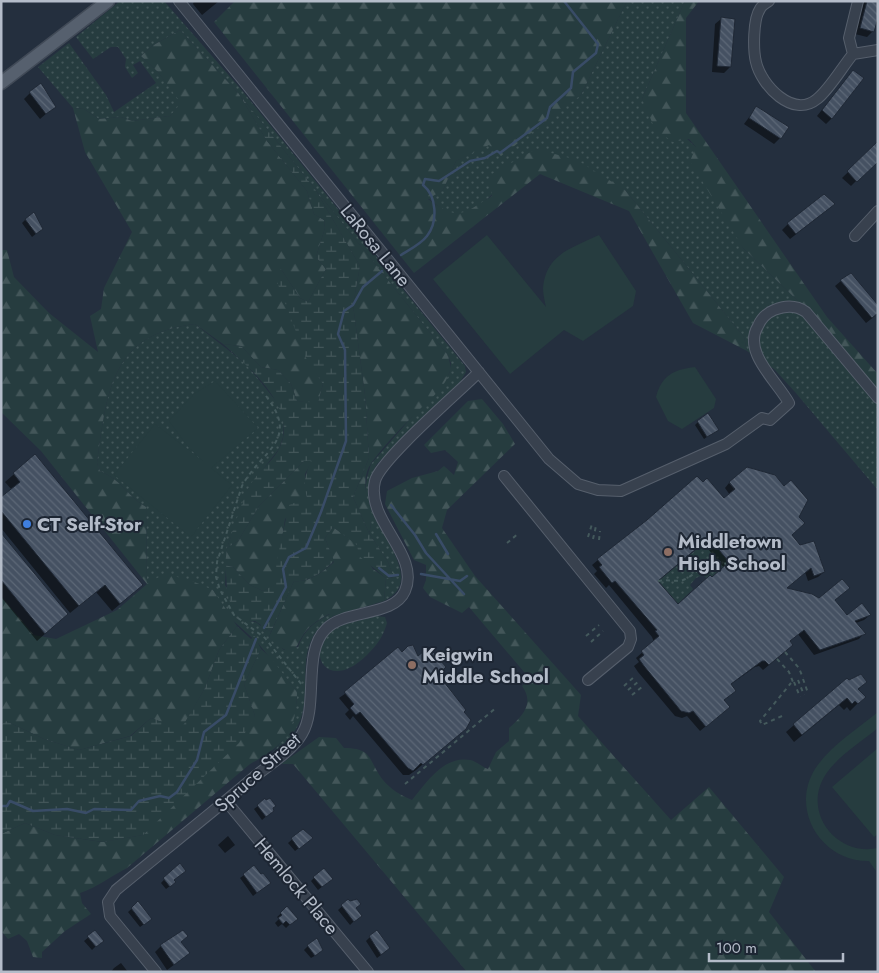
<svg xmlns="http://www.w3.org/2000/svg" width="879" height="973" font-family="Jost,sans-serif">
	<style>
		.grass { fill: url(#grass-dots) }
		.forest { fill: url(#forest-firs) }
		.wetland { fill: url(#wetland-marsh) }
		.pitch { fill: #263c3f }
		.shadow { fill: #0007; fill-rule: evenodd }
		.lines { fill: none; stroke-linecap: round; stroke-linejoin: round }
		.stream { stroke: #394c67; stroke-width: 2.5 }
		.building { fill: url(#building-back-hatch); stroke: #1f2835; fill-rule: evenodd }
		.minor-casing { stroke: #565f6c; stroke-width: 12 }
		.major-casing { stroke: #414a57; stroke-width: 15 }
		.path { stroke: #44595c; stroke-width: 2; stroke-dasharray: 4 4; stroke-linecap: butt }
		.minor { stroke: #38414e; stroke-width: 10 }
		.major { stroke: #56606e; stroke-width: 12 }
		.shop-dot { fill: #3f7fe0; stroke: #1d2633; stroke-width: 2 }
		.education-dot { fill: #8d6e63; stroke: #1d2633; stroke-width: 2 }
		.labels { text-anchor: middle; stroke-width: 4; stroke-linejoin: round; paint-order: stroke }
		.street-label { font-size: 19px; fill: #b4bcc9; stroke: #1d2633 }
		.poi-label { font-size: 19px; font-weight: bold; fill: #b4bcc9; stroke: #1d2633; text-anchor: start }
	</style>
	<defs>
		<pattern id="grass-dots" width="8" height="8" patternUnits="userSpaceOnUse" patternTransform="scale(1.25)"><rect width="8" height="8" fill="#263c3f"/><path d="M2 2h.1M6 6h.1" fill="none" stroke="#435659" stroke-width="1.8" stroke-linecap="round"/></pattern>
		<pattern id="forest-firs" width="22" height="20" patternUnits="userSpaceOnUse" patternTransform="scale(1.25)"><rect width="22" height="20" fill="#263c3f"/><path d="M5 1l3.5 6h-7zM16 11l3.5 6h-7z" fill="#435659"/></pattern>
		<pattern id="wetland-marsh" width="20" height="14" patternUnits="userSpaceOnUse" patternTransform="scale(1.25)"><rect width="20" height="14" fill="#263c3f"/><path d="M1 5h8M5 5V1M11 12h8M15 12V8" fill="none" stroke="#435659"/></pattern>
		<pattern id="building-back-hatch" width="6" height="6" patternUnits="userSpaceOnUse" patternTransform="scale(1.25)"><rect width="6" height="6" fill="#455162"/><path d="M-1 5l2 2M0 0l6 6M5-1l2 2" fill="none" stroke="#5d6877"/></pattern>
	</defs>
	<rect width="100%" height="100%" fill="#242f3e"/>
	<path class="grass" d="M120,1H164L240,88L465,366L466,372L460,382L377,464C370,477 366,490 370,505C376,532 427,581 384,601L386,578H392L399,573H392L388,562L369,533C373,523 368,515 367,505C364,490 366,478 371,464L449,374L451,363L447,354L239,94L180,30L152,46L141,56L158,72L182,103L170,116L132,121L121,117L99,119L84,109L73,108L38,67L69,43L106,95L114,112L156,83L140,61L133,65L138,73L132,78L125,67L126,59L118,47H111L93,59L76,37Z
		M627,1H685L642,99L696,147L743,248L798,301L878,390V493L877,489L795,392L774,369L747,351L744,337L625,190L536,149C521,165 481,213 459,214C446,214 437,205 428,198L443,190L456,161L581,95Z
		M195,324L246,364L276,401L284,418L283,437L279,449L249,487L227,548L225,585L246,621C256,621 260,623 264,632L267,629L271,632L269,637L284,650L298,647C304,630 314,622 330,614L334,616C284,646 322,698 292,735C287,742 279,748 272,753C289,735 297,717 297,692L258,643L228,616L213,590L147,584L146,507C125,494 123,481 100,471L97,463C107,393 110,334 195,324Z
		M707,535L729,562L712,577L710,575L706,578L703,575L696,578L690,585L693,589L678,604L655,578L661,573L664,576L680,563L684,568L691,566L694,560L690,555L704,543L702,539Z
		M376,616L385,617L387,623C383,637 377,645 367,655C327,695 302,650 335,629C347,622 363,620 376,616Z"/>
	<path class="forest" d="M235,1H627L581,95L501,156L489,145L456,161L443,190L428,199C459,222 462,214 492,196L490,175L536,149L577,160L625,190L744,337L747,351L693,323L629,211L540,174L414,273L214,22Z
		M685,1H699L686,18V113L827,317L878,374V390L798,301L743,248L690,161L696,147L689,139L673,142L655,129L642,99Z
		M180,30L239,94L267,141L307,191L314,214L324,220L325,228L316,257L326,269L308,302L300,298L281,269C287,312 300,347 323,384L318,404L297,401L291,384L278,370L261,367L241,346L223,344L195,324C110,334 107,393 97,463L100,471C123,481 125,494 146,507L147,583L165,574L190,580L213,590L237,626L219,650L205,688L181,730L151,718L130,736L79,750L44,739L6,721L1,725V596L34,635L56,639L117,610L147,584L41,451L1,412V250H7L14,277L49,313L98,352L90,316L101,309L104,288L132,232L85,152L73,108L84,109L99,119L121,117L132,121L170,116L181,103L158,72L141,56L152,46Z
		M315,189L447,354C450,361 452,368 448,376C443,389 431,398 421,408C404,425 386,443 372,462C355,486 377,513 369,533L353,497L369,458L365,395L353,305L360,266Z
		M482,399L503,424L515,444L447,510L442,528L475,576L581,695L578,716L671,820L709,787L784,877L769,912L816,972H467L293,764H281L319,737L336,738L344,748C374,748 368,761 383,780C390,789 402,796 412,800C426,783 444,755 470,760C476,761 482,767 488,769L496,752L509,741V728C522,716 535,704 522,686L530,679L469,607L462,613L430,597L423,588L426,580V565L414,560L385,504L387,491L412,478L438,471L444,466L454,475L458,462L445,450L431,453L424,445L468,401Z
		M304,461H312L305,474L307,498L285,519L275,585L263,591L250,585L233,567L225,565L227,548L238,541L259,506Z
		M333,527L358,545L373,569L386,578L384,601L334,616L329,614C318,620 308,626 302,637C298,643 297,648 291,653L276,645L269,637L294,581C309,583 324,571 334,562L325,538Z
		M261,649L271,658L297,692C297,731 283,747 250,764L127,868C111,876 98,887 80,893L82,903L91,914L65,931L42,952V958L33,957L27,941L19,934L8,939L1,931V834L25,823L55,835L102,842L143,835L255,716L244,684Z"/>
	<path class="wetland" d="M239,94L315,189L360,266L353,305L365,395L369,458L353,497L369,533L388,562L392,573H399V577L386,578L359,556L357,545L333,527L325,538L334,561C324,571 309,583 294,581L271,632L267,629L264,632L259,628L261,625L255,621H246C222,601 229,592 225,565L233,567L250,585L263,591L274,585L276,564L289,505L307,498C303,483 305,475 311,461H304L259,506L238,541L227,548C234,528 240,506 249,487C257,472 273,462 280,447C298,408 250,368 223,344L241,346L261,367L278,370L291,384L297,401L318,403L323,384L306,358L274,274L281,269L300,298L308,302L326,269L316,257L325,228L324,220L314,214L307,191L267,141Z
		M237,626L251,639L254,636L260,640L258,643L261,649L244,684L255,716L239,743L143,835L103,842L55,835L25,823L1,834V725L6,721L44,739L79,750L131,736L151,718L181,729L205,688L219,650Z"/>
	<path class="pitch" d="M487,235L546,307C545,302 543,294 543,288C546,254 572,248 599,235L636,291L633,306L583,341L564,330L510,374L433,279Z
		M695,367L716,399L714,408L682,429L668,421L656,397C662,375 673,370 695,367Z
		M215,381L258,428L211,468L232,485L191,537L114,475L155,424L203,461L189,448L169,421L194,394Z
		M878,712V728C861,742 838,756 826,774C801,811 836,857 878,848L876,871L869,861C823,862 789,811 815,769C829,747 857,729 878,712Z
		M878,748V834L874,837L832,787Z"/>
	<path class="shadow" d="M194,1H219L202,15L193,4Z
		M864,1H878L873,31L867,37L855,34Z
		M721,19L730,67L724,73L712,72L715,24Z
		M848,77L832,118L826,124L817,116Z
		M30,93L54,107L40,119L24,99Z
		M756,108L780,138L774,144L744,124Z
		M878,143V159L851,186L842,178Z
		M827,210L790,239L782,230L788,224Z
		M25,220L42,229L32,237L22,223Z
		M841,281L875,316L866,323L835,286Z
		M698,422L714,432L704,439L695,425Z
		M35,456L133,593L112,611L96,592L70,613L1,528V498L12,490L5,482Z
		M729,483L738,494L790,535L824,572L818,577L808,581L805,572L786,589L819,600L848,588L834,601L847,617L870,615L864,620L856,623L864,633L859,639L814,655L798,634L789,642L786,651L763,670L759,666L755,667L730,685L729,696L723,701L722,713L700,731L687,716L682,718L675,716L638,672L634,666L639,662L636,658L654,642L652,637L609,585L606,588L594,574L597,571L592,565L598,560L724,500L730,495L725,488ZM703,543L724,568L677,606L657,582Z
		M1,535L67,614L37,641L1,597Z
		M402,654L418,658L440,671L458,735L416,770L409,775H403L353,716L350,720L345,714L349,710L339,698Z
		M847,679L849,682H865L858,690L864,697L850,711L847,707L844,710L839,705L794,742L786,732Z
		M258,806L269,814L262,820L254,809Z
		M303,830L308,841L295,851L288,843Z
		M228,836L235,845L225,853L218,845Z
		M179,864L170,886L166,889L161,883Z
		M244,875L269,883L253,896L240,878Z
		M314,878L328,882L318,890L311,881Z
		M354,900H356V919L350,925L338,910L348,901L350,903Z
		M138,903L147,922L140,927L128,912Z
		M287,908L292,922L286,928L282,924L278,927L275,923L279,919L277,917Z
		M95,932L98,944L92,950L84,941Z
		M370,937L385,952L377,958L366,941Z
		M180,942L182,959L167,970L155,952L161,946Z
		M308,946L318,954L311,958L304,950Z
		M121,963L128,972H111L114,968Z"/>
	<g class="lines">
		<path class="stream" d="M401,255C409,250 421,244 427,236C438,222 437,196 423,185L425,179L439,181L470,161L485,158L497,151L500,153L547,118L550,107L571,88L573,72L596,53L598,44L564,1
			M391,505L415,535L426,553L464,594
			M436,534L448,554
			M379,568L389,576L398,575
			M421,574L460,581L467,576
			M264,628L286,587L283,569L289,557L306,548L321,512L346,441L345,350L338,334L344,311L353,305L363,287L382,271
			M1,806H7L10,801L33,811L67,809L86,813L94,809L131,810L139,801L160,796L169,798L177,792L197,760L204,732L226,715L256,639"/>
	</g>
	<path class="building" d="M867,1H878V18L874,32L860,28Z
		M721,17L735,19L731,67L717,66Z
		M853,70L864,78L832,119L822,110Z
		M41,83L56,107L46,114L29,92Z
		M756,106L789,127L781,139L749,118Z
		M878,141V162L857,182L847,171Z
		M824,194L835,204L796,234L787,223Z
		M34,212L43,229L36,234L25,219Z
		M851,273L878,305V313L872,318L840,280Z
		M708,413L719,430L707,437L697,421Z
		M35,454L143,585L120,604L105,585L79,606L1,511V497L20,482L13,473Z
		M747,467L775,475L784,486L791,480L808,500L799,517L805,523L792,535L800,545L814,541L825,572L814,576L811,568L787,588L812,594L819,598L842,579L850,588L835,600L847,615L862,603L871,615L855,621L866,634L820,650L804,630L790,641L793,645L769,665L765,661H762L731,684L736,691L724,700L730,707L706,727L693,711L689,713L681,711L644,666L639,659L644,655L641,651L659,636L655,631L657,630L615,581L612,583L599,567L602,565L597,559L647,520L697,476L703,482L707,478L724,498L735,489L729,482ZM709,538L729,562L712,577L710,575L678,604L658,581Z
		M1,533L68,614L45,634L1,580Z
		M413,645L418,656L429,647L446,667L442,671L448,679L444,682L466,710L464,712L471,720L466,729L423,765L421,763L413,771L408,768L360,712L356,715L350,708L354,704L344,692L398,647L402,652L408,646Z
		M861,674L867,682L858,689L866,697L858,704L855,701L852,704L847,698L802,735L793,724L847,678L849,680Z
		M265,798L266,800L270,798L276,806L273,808L274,811L266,817L257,805Z
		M303,829L313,838L299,849L291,838Z
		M180,863L186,871L174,880L176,882L170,887L163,878Z
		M254,865L261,874L263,873L271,883L257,893L243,874Z
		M324,868L333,879L322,887L313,877Z
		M348,899L350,901L357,899L361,904L356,908L362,916L354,922L341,905Z
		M138,901L152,919L144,925L131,908Z
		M287,906L298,919L290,925L286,921L283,924L278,918L282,915L280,913Z
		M95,930L104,941L96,947L87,936Z
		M183,930L188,936L181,942L190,953L174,965L160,945Z
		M377,930L390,948L381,955L369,936Z
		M317,938L323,950L315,956L307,945Z"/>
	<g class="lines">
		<g class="minor-casing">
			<path id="minor" d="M179,1L549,459L578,484L598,490L621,491L726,444L762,418L770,420L789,403C777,381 742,352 758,326C761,319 767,313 774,310C786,305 796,305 806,312L878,398
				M769,1C766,3 761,6 760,9C753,19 753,50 756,62C761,85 793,119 817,99C829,90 843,66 853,54L849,38L858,1
				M853,54L878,50
				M855,236L878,211
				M504,476L630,631L631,639L628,647L588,680
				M226,801L368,972
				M156,972L110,916L108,902L116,890C162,852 209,815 254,777C269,765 292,751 302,734C319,706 302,652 326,629C345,609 394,617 405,591C421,554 365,521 375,481C380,460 459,392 479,372"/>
		</g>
		<g class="major-casing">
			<path id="major" d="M1,83L108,1"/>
		</g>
		<path class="path" d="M266,396C301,441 261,450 242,486L217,562L216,577L220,590L234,615L265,638L302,685
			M588,537L592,524
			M593,539L596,526
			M599,540L600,531
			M507,543L519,533
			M658,581C666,579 675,582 683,580C699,574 707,555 726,564
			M586,636L599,625
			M591,642L603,631
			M785,652L799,668L803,678
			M777,659L789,672L793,682
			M803,679L808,693
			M798,680L804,695
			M794,682L800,697
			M624,686L635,676
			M628,690L639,681
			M632,695L643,686
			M782,716L762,725L760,721L791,683
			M405,784L497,707"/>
		<use href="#minor" class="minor"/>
		<use href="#major" class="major"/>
	</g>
	<circle class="shop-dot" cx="27" cy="524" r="5"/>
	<g class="education-dot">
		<circle cx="668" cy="552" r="5"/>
		<circle cx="412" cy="665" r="5"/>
	</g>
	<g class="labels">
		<g class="street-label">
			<text transform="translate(376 245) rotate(51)" y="7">LaRosa Lane</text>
			<text transform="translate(257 772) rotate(-42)" y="7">Spruce Street</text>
			<text transform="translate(297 886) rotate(50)" y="7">Hemlock Place</text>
		</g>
		<g class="poi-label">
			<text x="37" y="531">CT Self-Stor</text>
			<text x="678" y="548">Middletown<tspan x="678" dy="22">High School</tspan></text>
			<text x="422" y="661">Keigwin<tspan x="422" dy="22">Middle School</tspan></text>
		</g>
	</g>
	<rect width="879" height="973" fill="none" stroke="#b4bcc9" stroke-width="5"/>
	<path d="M709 953v8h134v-8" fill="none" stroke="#b4bcc9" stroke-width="2.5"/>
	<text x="716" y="953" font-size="15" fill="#b4bcc9" stroke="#1d2633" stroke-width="4" paint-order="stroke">100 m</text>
</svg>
